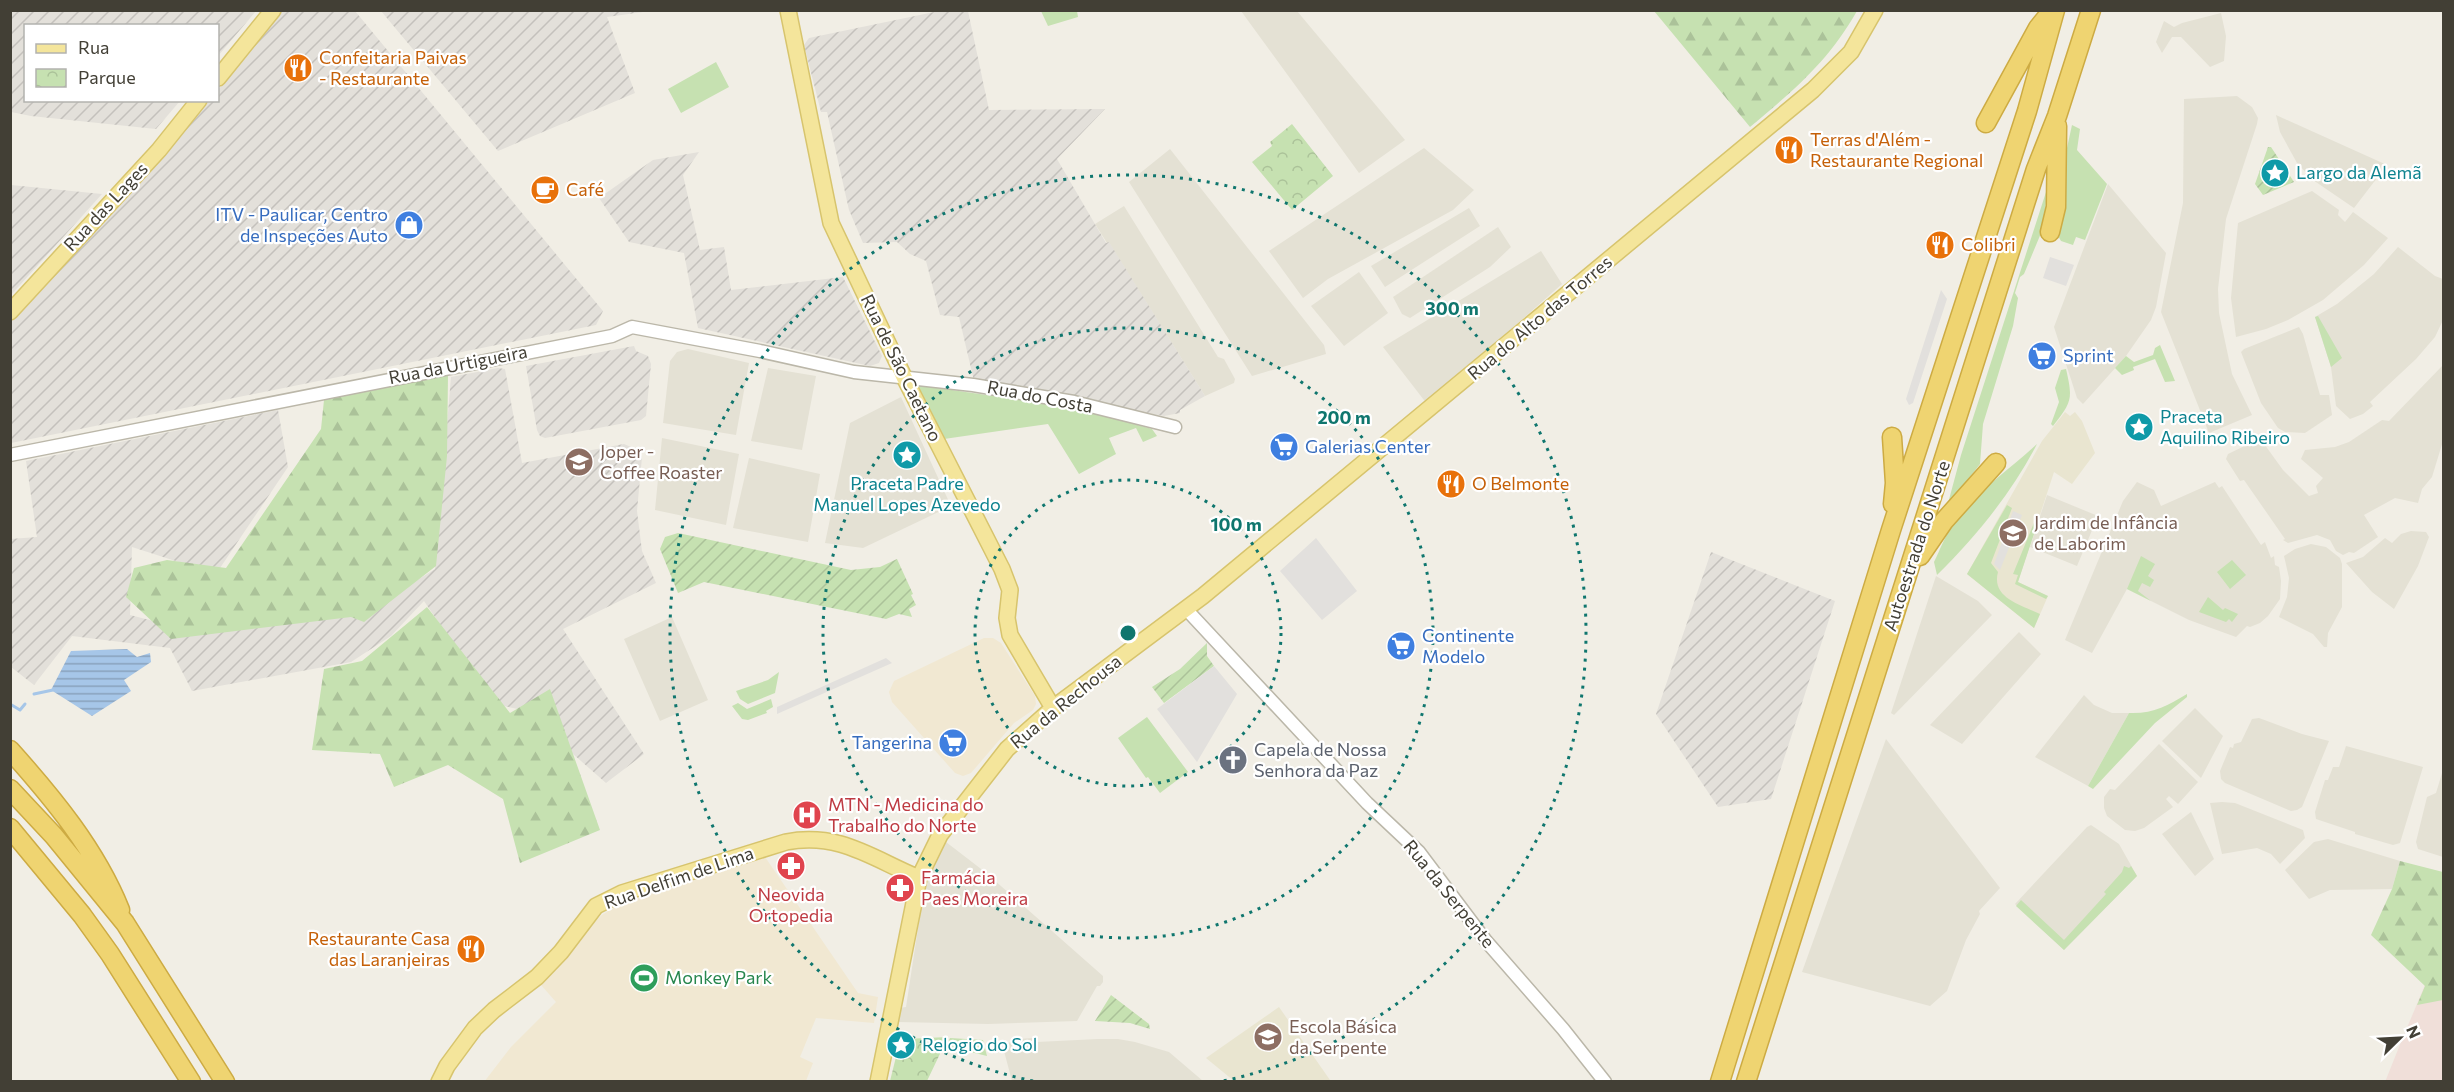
<svg xmlns="http://www.w3.org/2000/svg" width="2454" height="1092" font-family="Commissioner,sans-serif">
	<style>
		.residential { fill: #e4e1d4 }
		.commercial { fill: #f1e8d2 }
		.industrial { fill: url(#industrial-furrows) }
		.education { fill: #e9e5d0 }
		.medical { fill: #f0dfd9 }
		.grass { fill: #c6e1b1 }
		.forest { fill: url(#forest-firs) }
		.park { fill: url(#park-crowns) }
		.garden { fill: url(#garden-furrows) }
		.parking { fill: #e2e0dd }
		.water { fill: url(#water-rules) }
		.lines { fill: none; stroke-linecap: round; stroke-linejoin: round }
		.stream { stroke: #a6c6e8; stroke-width: 3 }
		.minor-casing { stroke: #bbb7a9; stroke-width: 15 }
		.major-casing { stroke: #d7c46d; stroke-width: 18 }
		.highway-casing { stroke: #cdab43; stroke-width: 21 }
		.minor { stroke: #fff; stroke-width: 12 }
		.major { stroke: #f4e59b; stroke-width: 15 }
		.highway { stroke: #efd471; stroke-width: 18 }
		.ring { fill: none; stroke: #0f766e; stroke-width: 3; stroke-dasharray: 3 6 }
		.labels { text-anchor: middle; stroke-width: 4.5; stroke-linejoin: round; paint-order: stroke }
		.food-label { font-size: 18px; fill: #c56008; stroke: #fff; text-anchor: start }
		.culture-label { font-size: 18px; fill: #0d838f; stroke: #fff; text-anchor: start }
		.street-label { font-size: 18px; fill: #423f35; stroke: #fff }
		.shop-label { font-size: 18px; fill: #366cbe; stroke: #fff; text-anchor: start }
		.education-label { font-size: 18px; fill: #785e54; stroke: #fff; text-anchor: start }
		.worship-label { font-size: 18px; fill: #5b616d; stroke: #fff; text-anchor: start }
		.health-label { font-size: 18px; fill: #be3a42; stroke: #fff; text-anchor: start }
		.leisure-label { font-size: 18px; fill: #27864d; stroke: #fff; text-anchor: start }
		.centre { fill: #0f766e; stroke: #fff; stroke-width: 3 }
		.ring-label { font-size: 18px; text-anchor: middle; font-weight: bold; fill: #0f766e; stroke: #fff; stroke-width: 4.5; stroke-linejoin: round; paint-order: stroke }
	</style>
	<defs>
		<pattern id="industrial-furrows" width="10" height="10" patternUnits="userSpaceOnUse" patternTransform="scale(1.5)"><rect width="10" height="10" fill="#e3e0da"/><path d="M-1 1l2-2M0 10L10 0M9 11l2-2" fill="none" stroke="#c4c1bc"/></pattern>
		<pattern id="forest-firs" width="22" height="20" patternUnits="userSpaceOnUse" patternTransform="scale(1.5)"><rect width="22" height="20" fill="#c6e1b1"/><path d="M5 1l3.5 6h-7zM16 11l3.5 6h-7z" fill="#abc299"/></pattern>
		<pattern id="park-crowns" width="20" height="18" patternUnits="userSpaceOnUse" patternTransform="scale(1.5)"><rect width="20" height="18" fill="#c6e1b1"/><path d="M2 6a3 3 0 1 1 6 0M12 15a3 3 0 1 1 6 0" fill="none" stroke="#abc299"/></pattern>
		<pattern id="garden-furrows" width="10" height="10" patternUnits="userSpaceOnUse" patternTransform="scale(1.5)"><rect width="10" height="10" fill="#c6e1b1"/><path d="M-1 1l2-2M0 10L10 0M9 11l2-2" fill="none" stroke="#abc299"/></pattern>
		<pattern id="water-rules" width="6" height="5" patternUnits="userSpaceOnUse" patternTransform="scale(1.5)"><rect width="6" height="5" fill="#a6c6e8"/><path d="M0 2.5h6" fill="none" stroke="#89a2bd"/></pattern>
	</defs>
	<rect width="100%" height="100%" fill="#f1eee5"/>
	<path class="residential" d="M1241,11H1297L1405,140L1359,173Z
		M2221,13L2226,36L2224,61L2210,67L2181,37H2172L2162,53L2156,42L2164,21L2174,27L2182,23Z
		M2237,96L2252,107L2258,118L2257,124L2226,219L2218,289L2219,313L2232,374L2252,415L2209,433L2161,312L2183,203L2184,99Z
		M2276,115L2296,124L2387,165L2354,208L2313,180L2297,163L2280,132Z
		M1424,148L1474,190L1453,210L1328,279L1303,298L1269,251Z
		M1170,149L1324,345L1326,354L1252,376L1129,182Z
		M2108,184L2166,253L2156,307L2151,320L2126,356L2083,404L2077,398L2054,327Z
		M2312,191L2339,210L2338,215L2345,222L2353,212L2388,238L2364,265L2323,300L2288,320L2266,329L2236,337L2231,298L2238,223Z
		M1124,206L1218,357L1224,359L1235,379L1234,383L1205,396L1109,243H1107L1095,224Z
		M1469,208L1480,226L1385,287L1371,266Z
		M1498,227L1511,247L1490,267L1410,318L1402,314L1393,297Z
		M2398,247L2435,276L2443,279V320L2435,337L2416,359L2370,402L2373,406L2363,414L2350,419L2336,406L2331,367L2315,317L2337,304L2374,274Z
		M1541,251L1562,284L1427,404L1383,347Z
		M1359,272L1388,313L1344,346L1311,306Z
		M2299,327L2303,334L2320,395H2329L2332,415L2305,433L2285,432L2278,428L2261,403L2241,352L2244,349Z
		M688,349L749,363L736,435L663,423L670,361L677,352Z
		M2443,365V441L2432,477L2422,489L2418,503L2395,498L2364,515L2378,537L2354,553L2349,552L2343,555L2336,551L2330,540L2317,535L2288,543L2283,540L2285,539L2244,480L2240,481L2226,459L2228,454L2257,440L2262,441L2283,470L2309,496L2318,493L2316,486L2323,478L2301,459L2305,450L2335,447L2349,442L2382,420L2389,421Z
		M768,368L816,376L802,450L751,441Z
		M901,397L951,506L863,548L825,543L850,423Z
		M662,438L739,454L726,525L655,510Z
		M749,458L820,474L808,542L733,528Z
		M2137,482L2154,490L2161,506L2215,482L2219,488L2222,486L2261,545L2265,542L2271,558L2274,556L2275,565L2279,567L2281,581L2280,599L2268,616L2260,623L2250,627L2247,626L2236,637L2189,620L2127,589L2092,653L2065,640L2123,501Z
		M2047,495L2098,516L2077,566L2030,547Z
		M2411,531L2426,532L2429,537L2418,566L2394,609L2372,592L2346,563L2363,557L2385,538L2392,543L2401,534Z
		M2311,544L2326,547L2340,558L2342,564V607L2328,633L2327,647H2324L2313,634L2279,617L2287,597L2289,578L2284,556L2295,549Z
		M1936,576L1978,601L1992,615L1894,715L1891,713Z
		M672,617L708,700L660,721L624,639Z
		M2019,632L2041,654L1962,744L1930,725Z
		M2084,695L2094,705L2112,713H2129L2088,786L2035,757Z
		M2195,708L2223,736L2201,778L2162,741Z
		M2259,718L2302,734L2329,741L2302,807L2297,810L2291,811L2225,783L2221,779L2220,771L2230,747L2233,748L2234,744L2241,742L2252,719Z
		M1886,739L2000,888L1979,911L1980,914L1966,940L1947,991L1930,1006L1802,972Z
		M2159,744L2198,782L2178,804L2169,796L2166,799L2173,807L2144,828L2135,831L2125,830L2107,816L2104,808V797L2110,789L2115,790Z
		M2346,746L2423,767L2400,843L2393,845L2355,834V832L2316,819L2315,812L2325,780H2328L2333,767H2339Z
		M2442,773H2444L2443,857L2418,849L2416,842L2427,797L2436,793Z
		M2222,802L2235,803L2303,830L2305,838L2280,864L2271,854L2257,848L2222,854L2210,803Z
		M2191,812L2214,859L2195,876L2162,834Z
		M2091,825L2119,844L2137,876L2064,950L2015,904L2087,827Z
		M2328,839L2400,861L2392,889L2330,890L2309,899L2285,870L2314,842Z
		M946,842L985,872L1103,976V982L1100,986H1097L1077,1021L988,1024L898,1022L900,1008L906,1007L924,889Z
		M1034,1038L1037,1042L1098,1039H1118L1135,1042L1169,1052L1203,1081H1012L1004,1051L1005,1046L1014,1039Z"/>
	<path class="commercial" d="M984,638H993L1001,643L1035,696L1036,704L1033,710L1014,723L971,773L963,776L955,773L892,702L889,692L894,681Z
		M763,854L858,993L878,997L874,1023L816,1018L800,1057L813,1063L806,1081L484,1082L511,1047L556,1002L541,985L587,929L602,915L629,898Z"/>
	<path class="industrial" d="M11,10H256V11L218,56V26H26V100L180,101L156,129L31,116L11,112Z
		M282,10L355,11L603,311L596,325L11,443L10,322L167,152L209,101L218,100V90Z
		M381,11H650L607,17L635,93L498,151Z
		M939,11H968L989,110L1105,109L1057,159L1106,243L1109,242L1205,396L1180,410V413L1164,416L974,381L959,317L940,315L926,261L910,254L897,242L863,243L849,210L827,112H821L804,45L809,38Z
		M699,152L683,175L700,250L724,247L731,290L843,277L882,356L879,363L870,366L698,328L684,253L629,242L599,198L653,160Z
		M11,185L102,194L11,295L10,185Z
		M634,346L636,351L648,356L651,364L646,416L641,420L545,438L540,436L537,430L526,366Z
		M498,368L505,369L522,463L624,444L638,450L642,457L637,511L642,551L656,583L563,629L644,754L606,783L523,710L494,704L424,601L391,636L351,662L192,691L170,648L72,636L34,685L11,667L10,539L37,537L26,461L278,410L288,467L216,574L132,547L130,615L177,627L398,592L435,569L451,377Z
		M1711,552L1835,601L1771,799L1718,807L1656,714Z"/>
	<path class="education" d="M2065,412L2070,416L2075,412L2082,421L2095,453L2072,484L2054,472L2018,582L2048,596L2034,628L1967,574L2042,441Z
		M1279,1007L1330,1080V1081H1234L1206,1058Z"/>
	<path class="medical" d="M2443,942V1081L2385,1082L2401,1042Z"/>
	<path class="grass" d="M1041,11H1077L1078,17L1048,26Z
		M716,62L729,87L681,113L668,89Z
		M2072,125L2080,129L2077,150L2107,184L2085,240L2076,237L2073,245L2061,241L2057,234L2065,206V157Z
		M2047,189L2044,226L2024,274L2020,277L2015,293L2018,298L2013,326L1983,424L1980,464L1947,507L1961,455Z
		M2318,316L2342,358L2331,367L2315,317Z
		M2160,345L2175,381L2165,382L2155,359L2133,367L2134,370L2122,375L2115,368L2126,356L2134,362L2153,355L2155,348Z
		M2066,369C2073,399 2072,402 2053,426L2051,424L2059,402L2055,388L2061,370Z
		M917,385L1076,408L1152,429L1157,436L1143,442L1136,428L1109,438L1116,454L1079,474L1048,424L944,439Z
		M2037,444C2012,492 1976,537 1937,575L1934,562C1940,550 1945,536 1953,524C1975,492 2008,471 2037,444Z
		M2007,505L2012,508L1991,563L1998,572C1991,598 2021,605 2040,614L2034,628L1967,574Z
		M2036,518L2039,519L2018,582L2048,596L2046,599L2015,584L2018,575L2013,574Z
		M2141,556L2155,564L2148,576L2154,580L2150,587L2142,583L2138,591L2151,601L2127,589Z
		M2232,560L2246,575L2230,589L2217,572Z
		M2208,597L2223,610L2225,608L2238,614L2232,622L2229,619L2226,622L2199,612Z
		M779,672L775,693L748,704L740,699L736,691L768,680Z
		M2187,694V697L2155,723L2093,789L2088,786L2129,713C2153,714 2167,706 2187,694Z
		M771,699L773,707L766,711L767,713L748,720L742,719L732,706L738,703L747,709Z
		M1147,717L1188,772L1160,793L1148,777L1146,778L1118,738Z
		M2124,866L2129,868L2131,866L2137,876L2064,950L2016,906L2021,900L2064,940L2106,894L2104,892L2122,872Z
		M950,1038L983,1040L987,1056L946,1046Z"/>
	<path class="forest" d="M1654,11H1857C1827,63 1795,89 1750,127Z
		M448,375L447,456L436,566L364,622L351,617L171,639L126,597L134,568L167,560L226,568L321,429L324,400Z
		M427,607L510,713L550,689L600,830L520,863L503,799L448,765L394,787L380,754L312,750L324,669L362,661Z
		M2400,861L2443,872V1000L2417,1005L2425,986L2371,935L2392,889Z"/>
	<path class="park" d="M1292,124L1333,176L1292,210L1252,162L1272,146L1270,142Z
		M948,1037L927,1081H890L900,1041L905,1039Z"/>
	<path class="garden" d="M2268,147H2271L2294,182L2263,195L2255,184Z
		M678,533L851,570L880,567L897,559L913,594L911,595L916,605L909,609L912,617L899,614L886,619L704,582L678,593L660,549L665,537Z
		M1207,643V656L1214,666L1164,703L1152,687L1180,669Z
		M1111,995L1149,1024L1150,1029L1130,1023L1095,1021Z"/>
	<path class="parking" d="M2050,257L2074,265L2066,286L2043,278Z
		M1941,290L1947,299L1913,403L1909,405L1906,399Z
		M2013,511L2022,515L2000,570L1994,564Z
		M1316,538L1357,591L1322,620L1280,571Z
		M886,658L892,663L777,714V707Z
		M1214,666L1237,694L1197,762L1157,709Z"/>
	<path class="water" d="M127,649L137,657L150,653L151,662L124,680L131,691L92,716L51,690L71,651Z"/>
	<g class="lines">
		<path class="stream" d="M34,694L53,690
			M10,704L20,710L25,704"/>
		<g class="minor-casing">
			<path id="minor" d="M10,455L612,336L632,327L760,351L854,372L973,385L1074,402L1175,427
				M1186,609L1367,803L1419,852L1486,941L1563,1029L1605,1082"/>
		</g>
		<g class="major-casing">
			<path id="major" d="M788,10L831,223L904,377L1002,569L1010,590L1007,618L1010,635L1053,708
				M218,78L273,10
				M10,312L159,150L199,100
				M439,1082L447,1066L475,1028L494,1010L537,977L561,952L596,906L622,893L786,842C840,832 871,858 919,878
				M878,1082L919,878L940,835L1007,749L1053,708L1203,596L1813,90L1851,52L1875,10"/>
		</g>
		<g class="highway-casing">
			<path id="highway" d="M1986,123L2038,28L2051,12
				M2050,232L2056,207L2057,126
				M1892,437L1895,483L1893,504
				M1920,556L1944,521L1996,463
				M10,750C53,798 96,850 120,910
				M10,789L54,836L125,923L225,1082
				M10,828L82,915L110,954L191,1082
				M1720,1082L1891,530L2027,111L2055,10
				M1746,1082L2036,169L2057,116L2091,10"/>
		</g>
		<use href="#minor" class="minor"/>
		<use href="#major" class="major"/>
		<use href="#highway" class="highway"/>
	</g>
	<g class="ring">
		<circle cx="1128" cy="633" r="153"/>
		<circle cx="1128" cy="633" r="305"/>
		<path d="M1033 1081A458 458 0 1 1 1223 1081"/>
	</g>
	<defs>
		<g id="restaurant-disc" transform="scale(1.5)"><circle r="9.5" fill="#e8710a" stroke="#fff"/><path d="M-5-6h1v4h1v-4h1v4h1v-4h1v5L-1.5 .5V6h-2V.5L-5-1ZM5-6V6H3V1.5H1.5Q1.5-4 5-6Z" fill="#fff"/></g>
		<g id="sight-disc" transform="scale(1.5)"><circle r="9.5" fill="#0f9aa8" stroke="#fff"/><path d="M0-6L1.8-2.2L6-1.7L2.9 1.2L3.7 5.4L0 3.3L-3.7 5.4L-2.9 1.2L-6-1.7L-1.8-2.2Z" fill="#fff"/></g>
		<g id="cafe-disc" transform="scale(1.5)"><circle r="9.5" fill="#e8710a" stroke="#fff"/><path d="M-5.5-4.5H6V0H3Q3 3.5 0 3.5H-2.5Q-5.5 3.5-5.5 0ZM3-3.2v2h1.7v-2ZM-6 4.5H4V6H-6Z" fill="#fff"/></g>
		<g id="shop-disc" transform="scale(1.5)"><circle r="9.5" fill="#3f7fe0" stroke="#fff"/><path d="M-5-2.5h2.3a2.7 3.5 0 0 1 5.4 0H5L5.5 6h-11ZM-1.5-2.5h3a1.5 2.3 0 0 0-3 0Z" fill="#fff"/></g>
		<g id="supermarket-disc" transform="scale(1.5)"><circle r="9.5" fill="#3f7fe0" stroke="#fff"/><path d="M-6-5.5h2.5l.6 2H6L4.5 2H-2.5L-4.4-4H-6ZM-1.5 3.2a1.3 1.3 0 1 0 .1 0ZM3 3.2a1.3 1.3 0 1 0 .1 0Z" fill="#fff"/></g>
		<g id="university-disc" transform="scale(1.5)"><circle r="9.5" fill="#8d6e63" stroke="#fff"/><path d="M0-5L7-2L0 1L-7-2ZM-4 1L0 2.5L4 1V4Q0 6-4 4Z" fill="#fff"/></g>
		<g id="school-disc" transform="scale(1.5)"><circle r="9.5" fill="#8d6e63" stroke="#fff"/><path d="M0-5L7-2L0 1L-7-2ZM-4 1L0 2.5L4 1V4Q0 6-4 4Z" fill="#fff"/></g>
		<g id="church-disc" transform="scale(1.5)"><circle r="9.5" fill="#6b7280" stroke="#fff"/><path d="M-1.2-6h2.4v3.5h3.3v2.4h-3.3V6h-2.4V-.1h-3.3v-2.4h3.3Z" fill="#fff"/></g>
		<g id="hospital-disc" transform="scale(1.5)"><circle r="9.5" fill="#e0444e" stroke="#fff"/><path d="M-5-5h3v3.5h4V-5h3V5h-3V1.5h-4V5h-3Z" fill="#fff"/></g>
		<g id="pharmacy-disc" transform="scale(1.5)"><circle r="9.5" fill="#e0444e" stroke="#fff"/><path d="M-2-6h4v4h4v4h-4v4h-4v-4h-4v-4h4Z" fill="#fff"/></g>
		<g id="stadium-disc" transform="scale(1.5)"><circle r="9.5" fill="#2e9e5b" stroke="#fff"/><path d="M0-5a6.5 5 0 1 0 0 10a6.5 5 0 1 0 0-10ZM-3.5-1.8h7v3.6h-7Z" fill="#fff"/></g>
	</defs>
	<g fill-rule="evenodd">
		<use href="#restaurant-disc" x="298" y="68"/>
		<use href="#restaurant-disc" x="1789" y="150"/>
		<use href="#sight-disc" x="2275" y="173"/>
		<use href="#cafe-disc" x="545" y="190"/>
		<use href="#shop-disc" x="409" y="225"/>
		<use href="#restaurant-disc" x="1940" y="245"/>
		<use href="#supermarket-disc" x="2042" y="356"/>
		<use href="#sight-disc" x="2139" y="427"/>
		<use href="#supermarket-disc" x="1284" y="447"/>
		<use href="#sight-disc" x="907" y="455"/>
		<use href="#university-disc" x="579" y="462"/>
		<use href="#restaurant-disc" x="1451" y="484"/>
		<use href="#school-disc" x="2013" y="533"/>
		<use href="#supermarket-disc" x="1401" y="646"/>
		<use href="#supermarket-disc" x="953" y="743"/>
		<use href="#church-disc" x="1233" y="760"/>
		<use href="#hospital-disc" x="807" y="815"/>
		<use href="#pharmacy-disc" x="791" y="866"/>
		<use href="#pharmacy-disc" x="900" y="888"/>
		<use href="#restaurant-disc" x="471" y="949"/>
		<use href="#stadium-disc" x="644" y="978"/>
		<use href="#school-disc" x="1268" y="1037"/>
		<use href="#sight-disc" x="901" y="1045"/>
	</g>
	<g class="labels">
		<g class="food-label">
			<text x="319" y="64">Confeitaria Paivas<tspan x="319" dy="21">- Restaurante</tspan></text>
			<text x="1810" y="146">Terras d'Além -<tspan x="1810" dy="21">Restaurante Regional</tspan></text>
			<text x="566" y="196">Café</text>
			<text x="1961" y="251">Colibri</text>
			<text x="1472" y="490">O Belmonte</text>
			<text x="450" y="945" text-anchor="end">Restaurante Casa<tspan x="450" dy="21">das Laranjeiras</tspan></text>
		</g>
		<g class="culture-label">
			<text x="2296" y="179">Largo da Alemã</text>
			<text x="2160" y="423">Praceta<tspan x="2160" dy="21">Aquilino Ribeiro</tspan></text>
			<text x="907" y="490" text-anchor="middle">Praceta Padre<tspan x="907" dy="21">Manuel Lopes Azevedo</tspan></text>
			<text x="922" y="1051">Relogio do Sol</text>
		</g>
		<g class="street-label">
			<text transform="translate(106 207) rotate(-47)" y="6">Rua das Lages</text>
			<text transform="translate(1540 318) rotate(-40)" y="6">Rua do Alto das Torres</text>
			<text transform="translate(458 365) rotate(-11)" y="6">Rua da Urtigueira</text>
			<text transform="translate(901 368) rotate(64)" y="6">Rua de São Caetano</text>
			<text transform="translate(1040 397) rotate(11)" y="6">Rua do Costa</text>
			<text transform="translate(1917 546) rotate(-72)" y="6">Autoestrada do Norte</text>
			<text transform="translate(1066 702) rotate(-39)" y="6">Rua da Rechousa</text>
			<text transform="translate(679 878) rotate(-19)" y="6">Rua Delfim de Lima</text>
			<text transform="translate(1449 894) rotate(51)" y="6">Rua da Serpente</text>
		</g>
		<g class="shop-label">
			<text x="388" y="221" text-anchor="end">ITV - Paulicar, Centro<tspan x="388" dy="21">de Inspeções Auto</tspan></text>
			<text x="2063" y="362">Sprint</text>
			<text x="1305" y="453">Galerias Center</text>
			<text x="1422" y="642">Continente<tspan x="1422" dy="21">Modelo</tspan></text>
			<text x="932" y="749" text-anchor="end">Tangerina</text>
		</g>
		<g class="education-label">
			<text x="600" y="458">Joper -<tspan x="600" dy="21">Coffee Roaster</tspan></text>
			<text x="2034" y="529">Jardim de Infância<tspan x="2034" dy="21">de Laborim</tspan></text>
			<text x="1289" y="1033">Escola Básica<tspan x="1289" dy="21">da Serpente</tspan></text>
		</g>
		<g class="worship-label">
			<text x="1254" y="756">Capela de Nossa<tspan x="1254" dy="21">Senhora da Paz</tspan></text>
		</g>
		<g class="health-label">
			<text x="828" y="811">MTN - Medicina do<tspan x="828" dy="21">Trabalho do Norte</tspan></text>
			<text x="921" y="884">Farmácia<tspan x="921" dy="21">Paes Moreira</tspan></text>
			<text x="791" y="901" text-anchor="middle">Neovida<tspan x="791" dy="21">Ortopedia</tspan></text>
		</g>
		<g class="leisure-label">
			<text x="665" y="984">Monkey Park</text>
		</g>
	</g>
	<circle cx="1128" cy="633" r="9" class="centre"/>
	<g class="ring-label">
		<text x="1452" y="315">300 m</text>
		<text x="1344" y="424">200 m</text>
		<text x="1236" y="531">100 m</text>
	</g>
	<rect width="2454" height="1092" fill="none" stroke="#423f35" stroke-width="24"/>
	<rect x="24" y="24" width="195" height="78" fill="#ffffff" stroke="#b3b2ae" stroke-width="1.5"/>
	<rect x="36" y="44" width="30" height="9" fill="#f4e59b" stroke="#b3b2ae" stroke-width="1.5"/>
	<text x="78" y="54" font-size="18" fill="#423f35">Rua</text>
	<rect x="36" y="69" width="30" height="18" fill="url(#park-crowns)" stroke="#b3b2ae" stroke-width="1.5"/>
	<text x="78" y="84" font-size="18" fill="#423f35">Parque</text>
	<g transform="translate(2400 1038) rotate(66)" stroke="#ffffff" stroke-width="4.5" paint-order="stroke">
	<path d="M0-4.5L10 22L0 15L-10 22Z" fill="#423f35"/>
	<text y="-9" font-size="16" font-weight="bold" text-anchor="middle" fill="#423f35">N</text>
	</g>
</svg>
